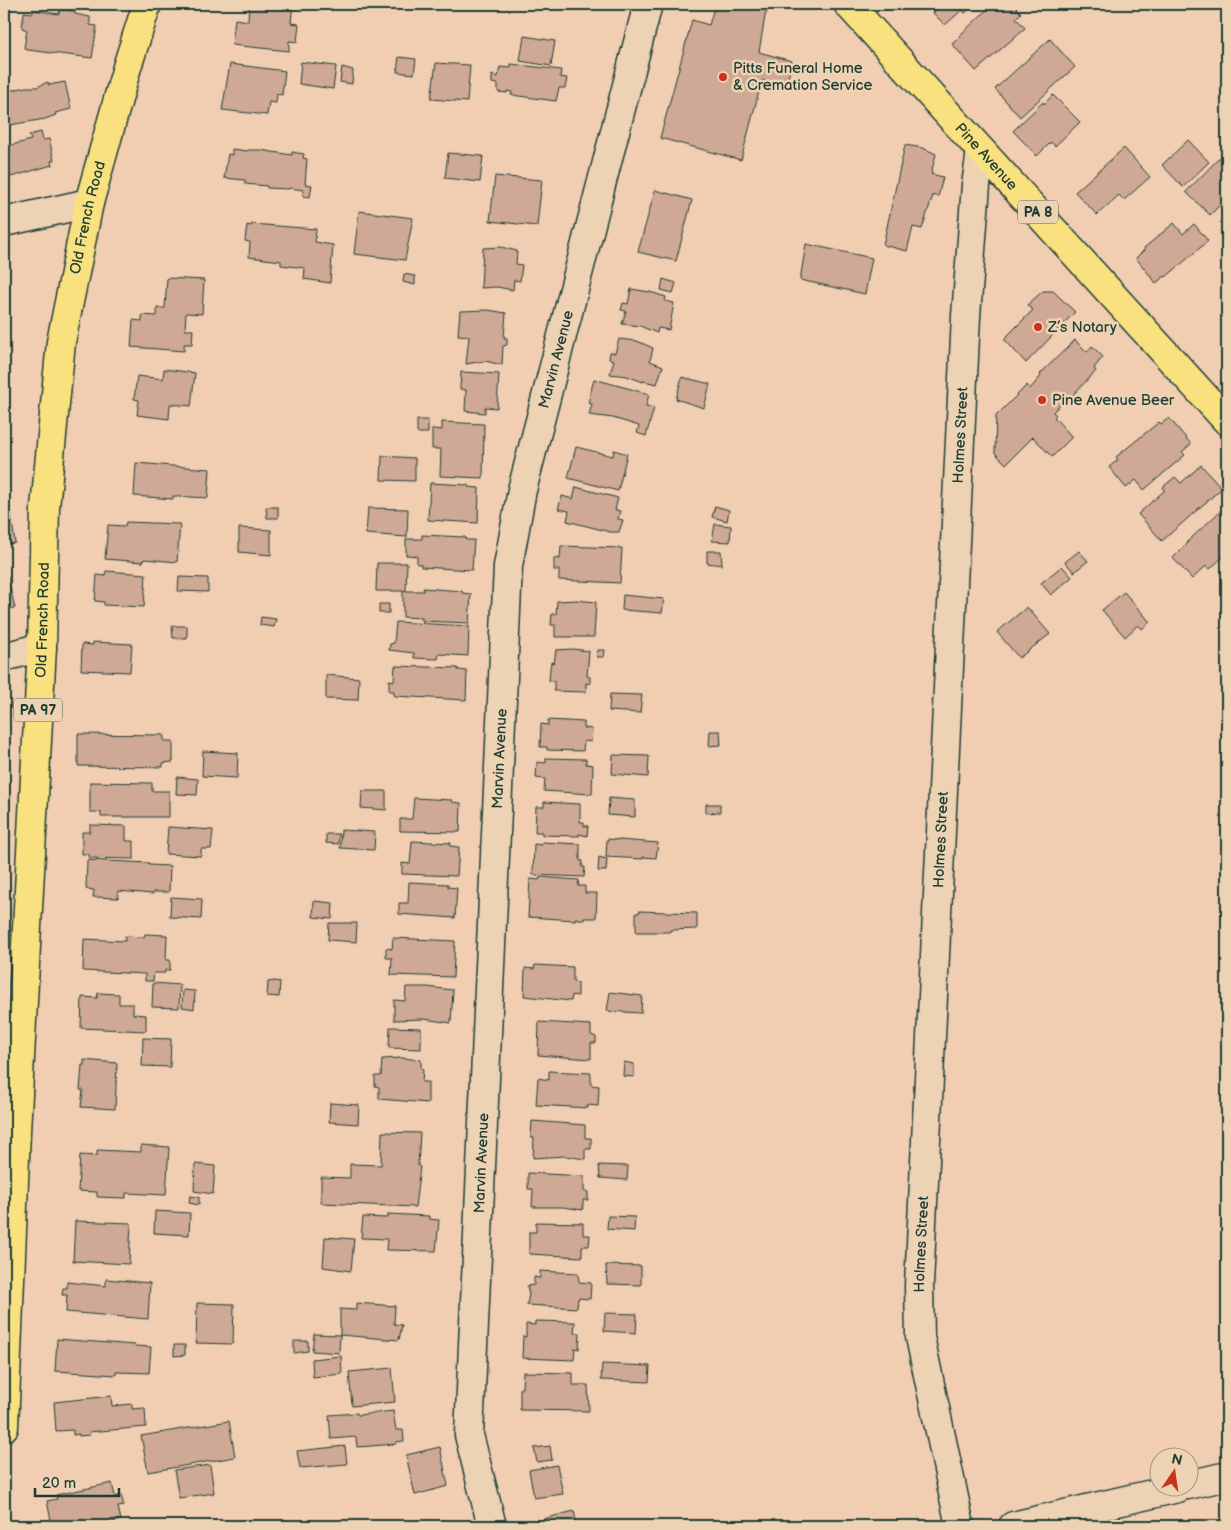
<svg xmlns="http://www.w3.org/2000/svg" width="1231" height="1530" font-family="'Balsamiq Sans',sans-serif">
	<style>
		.building { fill: #cfa896; stroke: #1f3d34 }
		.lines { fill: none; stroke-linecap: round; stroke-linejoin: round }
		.minor-casing { stroke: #1f3d34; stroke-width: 31 }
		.major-casing { stroke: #1f3d34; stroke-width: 31 }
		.minor { stroke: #edd3b4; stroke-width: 28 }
		.major { stroke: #fae180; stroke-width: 28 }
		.poi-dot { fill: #c8321e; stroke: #edd3b4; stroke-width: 2 }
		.labels { text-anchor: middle; stroke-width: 5; stroke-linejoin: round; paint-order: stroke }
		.shield { fill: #edd3b4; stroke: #5d6a5a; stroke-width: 1 }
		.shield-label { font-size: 14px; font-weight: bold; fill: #1f3d34 }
		.poi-label { font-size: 15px; fill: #1f3d34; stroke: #edd3b4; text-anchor: start }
		.street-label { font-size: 15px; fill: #1f3d34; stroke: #edd3b4 }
	</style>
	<rect width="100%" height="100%" fill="#f1ceb2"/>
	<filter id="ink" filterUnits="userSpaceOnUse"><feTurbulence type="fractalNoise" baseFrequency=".02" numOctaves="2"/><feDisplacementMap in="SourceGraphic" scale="10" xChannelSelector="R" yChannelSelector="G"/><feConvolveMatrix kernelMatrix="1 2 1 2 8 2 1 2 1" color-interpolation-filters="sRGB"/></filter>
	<g filter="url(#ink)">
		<path class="building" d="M249,4H293L291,23L299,24L297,42L289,41V51L232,45L235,19L248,21Z
			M715,4H770L765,16L759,52L792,61L786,87L762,80L741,160L660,138L692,20L709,25Z
			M929,4H976L965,13L962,10L945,25L933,13L935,11Z
			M998,4H1018L1019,5L1016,8L1021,13L1016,18L1025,28L976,71L952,44L961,36L960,35L989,8L991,10Z
			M33,10L59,14L60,10L75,11V14L90,17V25L97,26L92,58L28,50L24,48L27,30L22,28L24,12L33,13Z
			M524,36L555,41L551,66L520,61Z
			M1050,39L1075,67L1020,117L995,89Z
			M399,57L416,59L414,74L397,72Z
			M301,62L336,66L333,89L299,84Z
			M436,63L470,65L467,102L431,99Z
			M230,64L285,71L282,95L277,94L276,103L269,102L267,115L222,110Z
			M511,64L561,70L560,77L567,78L565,88H559L556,101L511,95L512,92L507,91V93L498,92V84L492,83V75L498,77L500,67L511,68Z
			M342,67L353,70L352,84L340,82Z
			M48,82L49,85L65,82L71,109L55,113L56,115L45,119L4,126V92L26,87H37Z
			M1053,95L1080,122L1055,146L1051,142L1037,156L1013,131L1043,102L1044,104Z
			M41,132L43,140L49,139L54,160L51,161L52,165L4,179V147L31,140L29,135Z
			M1188,140L1209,162L1183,187L1162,165Z
			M905,145L923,148L936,154L931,174L943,177L938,197L933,195L922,229L913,227L907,251L883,245Z
			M1124,148L1150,177L1124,200L1119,195L1097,215L1075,192Z
			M232,149L247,151L248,150H260L292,155V152L304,154L303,158L307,159L305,184L312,185L310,197L303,196V190L290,188L289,189L267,188V186L245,184V180L224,178L228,154L232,155Z
			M1227,150V198L1210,215L1186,192Z
			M448,153L483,156L480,182L445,178Z
			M495,176L542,180L537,226L490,221Z
			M655,190L692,200L676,261L638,252Z
			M359,211L413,218L405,260L354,254Z
			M1174,223L1183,234L1194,224L1208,241L1166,277L1165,276L1156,283L1136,258L1145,249L1144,248Z
			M252,224L316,229L315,242L333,245L330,283L304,279L305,268L281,265V261L249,257L250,242L245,241L247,225L251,226Z
			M806,244L872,258L865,294L800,280Z
			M501,247L517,251L516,264L522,265L520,281L514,280L513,290L497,287L481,288L483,248Z
			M404,274L415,276V285L403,282Z
			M167,278L204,280L202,314L186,313L185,330H193L192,344H184V351L131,347L133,320L142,321V315L157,316V308H165Z
			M663,279L676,283L673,293L661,290Z
			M631,289L650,292L666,297L665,301L674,303L669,330L658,328L657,333L640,326L622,324L626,311L621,310L623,303L628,304Z
			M1043,291H1053L1075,312L1026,363L1004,339L1033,310L1027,305Z
			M488,310L506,313L504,338H507V345L503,346L502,365L485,361L466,364L469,336L458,335L460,311Z
			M619,339L637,341L653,348L650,361L663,366L657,384L643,381V382L627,376L610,374L614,360L609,359L610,352L615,353Z
			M1075,340L1087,352L1092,346L1103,357L1094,368L1096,371L1066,402L1064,400L1053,412L1056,415L1054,417L1072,437L1052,457L1033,437L1006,464L995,453L996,416L1027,385L1030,389L1041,376L1040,374Z
			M164,369L195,373L191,406L170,404L169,419L137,415L139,400L134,399L137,376L163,379Z
			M461,372L499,374L497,408L485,407V413L465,411L466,390L460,389Z
			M682,377L710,384L704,408L676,399Z
			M594,379L649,394L646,406L654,408L646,436L637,433L639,426L613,418L589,415L592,404L588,403Z
			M1169,418L1191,444L1182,452L1185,455L1144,490L1136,480L1126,488L1109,467L1118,460L1116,457L1159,422L1161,424Z
			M417,420H428V433H417Z
			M442,422L484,424L483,478L440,476L441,449H432V429L442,430Z
			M576,447L613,456L614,450L627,454L618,491L568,478Z
			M382,456L415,458V481L381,480Z
			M136,463L210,469L208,498L173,496V499L134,496Z
			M1201,465L1222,488L1162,541L1138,514L1165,490L1163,487L1175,477L1181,483Z
			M430,483L468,485V487L479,488L478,523L428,520Z
			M576,487L618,498L615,510L620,511L618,519L623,520L619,532H610L567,521L569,511L558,509L562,496L573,499Z
			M1227,505V553L1210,569L1206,566L1192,579L1173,558L1188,543L1187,542Z
			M715,506L729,510L727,521L712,517Z
			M266,507H278V518H267Z
			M368,508L408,509L407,537L366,534Z
			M11,515L15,543L4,545V516Z
			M126,522L180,524L177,562L144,559L143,562L105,559L108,525L125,526Z
			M715,524L731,526L730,542L712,541Z
			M239,528L271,530V555L239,552Z
			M422,535L465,537L466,540H474L472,570L421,567V564H417V556L406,555V539H422Z
			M561,546L622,548L620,583L559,580V570H554V558L560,559Z
			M707,551H721L722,565L707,563Z
			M1079,551L1088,561L1074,572L1065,562Z
			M377,563H407L406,591H376Z
			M1062,566L1072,577L1051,595L1041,583Z
			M106,571L146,574L144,607L104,605V602L95,601L97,575L105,576Z
			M4,574H7L15,608L4,609Z
			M179,577L208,578V592L178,591Z
			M423,588L462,591V593L471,594L469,623L422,621V618L403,617V591H424Z
			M1124,592L1150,622L1142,629L1138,625L1125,637L1102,610Z
			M623,595L664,599L662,613L622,610Z
			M576,600L596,602L594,637H555V625H551L552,614H556L557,601Z
			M379,604H389V613H379Z
			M1027,607L1050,634L1019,658L997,632Z
			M261,617L276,619L274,627L260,625Z
			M396,622L469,626L468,656L439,654L438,659L414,658V653L389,650L390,644L394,643Z
			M172,626H187V638H173Z
			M93,642L132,644L130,672L81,670L82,644L93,645Z
			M573,649L589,651L587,676L590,677V684L586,683V692L554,691V681H549L550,669L551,662L554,663L556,650Z
			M598,650H605L604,657H597Z
			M395,666L458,668V670L467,671L466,700L394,696V691H389V680L394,681Z
			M326,675L359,678L358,700L326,699Z
			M610,694L642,695L640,713L609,711Z
			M548,720L584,722V728L592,729L591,742L584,741L583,751L547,750V747H540L541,724L548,725Z
			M710,731H720L721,745L709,746Z
			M78,734L164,735V741H173V762L163,763V767L78,766Z
			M203,751L238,753L237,778L202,776Z
			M613,755L649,756L648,777L612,774Z
			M546,758L586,759V764L593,765L592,794L544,791L545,779L536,778L537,762L546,763Z
			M177,777L198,779L197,795L176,794Z
			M90,782L152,783V791H169V817H101V812H90Z
			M362,791H386V810L361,808Z
			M414,798L452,800V802L461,803L460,832L400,831V819H412Z
			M609,798L635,800V817L608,815Z
			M544,802L580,804V822H584V826H588L587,836L579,834V836L542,835V832H535L536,807H544Z
			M706,804H720V812L706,813Z
			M90,825L126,826V841H134V859L89,858V854H82V832H90Z
			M168,827L213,830L211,849H201V856L166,854Z
			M341,830L375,832L374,850L340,848Z
			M326,834H339L338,844L326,843Z
			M607,839L658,843L656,858L643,857V859L606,857Z
			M412,841L451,843L450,846L459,847L457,876L402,874V863L410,864Z
			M542,842L580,844V861H583L582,867H585L584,877L533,875L534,844L541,845Z
			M599,857L607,859L606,871H598Z
			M87,860L149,863V865L170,866L169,892H153V894L118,891V898L93,897L94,890L86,889Z
			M540,877L579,880L578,886H585V893H597L596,918H584V920L575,918V920L528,917L530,879L539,880Z
			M409,882L448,884V887L457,888L455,918L399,914V903H408Z
			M171,897L202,899L201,919L170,917Z
			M314,901L333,903L332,919L313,917Z
			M639,911L697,913V929L670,930V932H636V913H639Z
			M329,923H357L356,942L328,940Z
			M145,934L167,935L166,960H170V970H165V973H154L153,981H145V974L83,971L84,939L125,941V936L144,937Z
			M393,938L455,941L453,977L391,975L392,958H386V948L392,949Z
			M535,965L573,967V982L578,983V996L572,995L571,1001L524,996L525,968L534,969Z
			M275,981L280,982L279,997L267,996L268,982Z
			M153,983L180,985L179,1008L152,1007Z
			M406,987H427L453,990L451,1023L424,1019L394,1020V1000L405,1001Z
			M183,990L195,991L194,1009L182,1007Z
			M610,992L642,996L641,1013L607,1011Z
			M98,993L119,994V1004H133V1014L146,1015V1031L81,1028L82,997L97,998Z
			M539,1022L591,1025V1035L596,1037V1043H591V1059L538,1055Z
			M390,1027L421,1028V1049L389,1048Z
			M143,1038L171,1039L170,1067L142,1066Z
			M402,1058L421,1060V1068L423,1069L422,1082H428V1103L379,1099V1087L375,1086V1076H381L382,1059Z
			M84,1060L117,1063L115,1109L81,1107L83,1090H80L82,1065H84Z
			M624,1062L634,1064V1077L623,1076Z
			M549,1071L591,1073V1085L599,1086L598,1106L588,1105V1108L536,1105L538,1078L549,1080Z
			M330,1103L359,1105L358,1124L329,1122Z
			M532,1121L585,1125V1138H591V1149H585V1159L565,1156L533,1158L534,1138H531Z
			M382,1132L420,1133L418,1166L420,1167L415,1207L321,1203V1177L350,1178V1164L381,1165Z
			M141,1145L169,1147L166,1195L126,1193V1198L97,1197V1192L78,1191L80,1155L97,1156V1150L141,1152Z
			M195,1164L215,1166L213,1194L194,1191Z
			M599,1165L628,1166L627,1180L600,1178Z
			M528,1173L584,1176V1191L588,1192V1200H583V1210L563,1207H532L533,1189H528Z
			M190,1196L199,1197V1205L189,1203Z
			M155,1211L190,1213L189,1235L154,1233Z
			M388,1214L429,1216V1219L439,1220L436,1251L386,1250L387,1239L361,1238L363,1217L388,1218Z
			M608,1216L635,1217L634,1231L607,1229Z
			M75,1221L131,1223L129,1264L73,1261Z
			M536,1222L583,1223V1235H590L589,1246H582V1257L529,1254V1232H536Z
			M325,1237L354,1239L351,1271L323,1267Z
			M606,1265L641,1266V1285L607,1284Z
			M540,1271L578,1273L579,1282L591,1283L590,1299L578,1298L577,1308L527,1305L529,1294L527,1286L534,1285V1277L540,1278Z
			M106,1279L150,1283L148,1319L66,1312L67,1295H62L63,1288H67V1282L106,1286Z
			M197,1303L234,1304L233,1344L196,1343Z
			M356,1303L395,1306L394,1324L402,1325L399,1340L340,1335V1309L356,1310Z
			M605,1313L637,1314L636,1333L604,1331Z
			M535,1321L575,1322L574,1333H580L579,1349L575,1348L574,1360L522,1358L523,1336L526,1337V1324L535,1325Z
			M314,1334L340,1335L339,1353L312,1351Z
			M57,1339L135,1345V1346L151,1347L149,1373L116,1372V1375L55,1371Z
			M294,1341H308V1351L294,1353Z
			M174,1345H185V1355L174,1356Z
			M341,1356L342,1374L313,1377L312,1359Z
			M602,1364L650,1366L649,1382L601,1380Z
			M392,1368L395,1402L352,1406L349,1372Z
			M523,1372L573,1373V1385H588L589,1411L520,1410V1388H522Z
			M111,1396L112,1406L132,1404V1409L145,1408L146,1427L89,1432L90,1435L79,1436V1434L73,1435V1430L56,1431L54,1402Z
			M393,1411L396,1430H403L404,1441L396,1442V1444L357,1447L356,1437L331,1439L329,1415L357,1413L358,1415Z
			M229,1421L235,1457L148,1472L141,1436Z
			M345,1446L347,1464L300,1468L297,1451Z
			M550,1446L552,1460L537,1462L534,1448Z
			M440,1447L448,1486L415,1495L406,1455Z
			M210,1465L214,1493L179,1498L174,1470Z
			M557,1465L563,1494L534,1498L529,1470Z
			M112,1483L115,1497L121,1495L124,1506L118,1507L121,1520L92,1526H52L47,1501L57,1499L56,1495Z
			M574,1511L577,1526H545L543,1519Z"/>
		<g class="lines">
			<g class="minor-casing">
				<g id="minor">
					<path d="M4,222L89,203"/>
					<path d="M4,657L42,647"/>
					<path d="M1188,1485L1227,1476"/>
					<path id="s1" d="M492,1526L469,1435L508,566L522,490L648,4"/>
					<path id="s2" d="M960,1526L920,1337L919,1285L966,316L976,185L981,151"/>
					<path d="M1013,1526L1178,1488"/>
				</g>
			</g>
			<g class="major-casing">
				<g id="major">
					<path id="s3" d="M848,4L1227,421"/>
					<path id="s4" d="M4,1427L16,1132L42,647L45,508L61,342L89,203L127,67L147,4"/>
				</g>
			</g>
			<use href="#minor" class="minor"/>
			<use href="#major" class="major"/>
		</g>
	</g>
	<g class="poi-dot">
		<circle cx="723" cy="77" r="5"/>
		<circle cx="1038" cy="327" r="5"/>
		<circle cx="1042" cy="400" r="5"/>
	</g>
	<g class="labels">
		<g class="shield">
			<rect x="1018" y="200.5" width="40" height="23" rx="4"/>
			<rect x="14" y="698.5" width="48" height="23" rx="4"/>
		</g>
		<g class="shield-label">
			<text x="1038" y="217">PA 8</text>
			<text x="38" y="715">PA 97</text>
		</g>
		<g class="poi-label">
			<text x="733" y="73">Pitts Funeral Home<tspan x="733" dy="17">&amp; Cremation Service</tspan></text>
			<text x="1048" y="332">Z’s Notary</text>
			<text x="1052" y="405">Pine Avenue Beer</text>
		</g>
		<g class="street-label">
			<text dy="5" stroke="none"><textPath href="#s3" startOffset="206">Pine Avenue</textPath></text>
			<text dy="5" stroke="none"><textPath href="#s4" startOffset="1214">Old French Road</textPath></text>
			<text dy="5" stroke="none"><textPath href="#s1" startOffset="1176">Marvin Avenue</textPath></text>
			<text dy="5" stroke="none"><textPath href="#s2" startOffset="1096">Holmes Street</textPath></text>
			<text dy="5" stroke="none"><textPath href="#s4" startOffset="808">Old French Road</textPath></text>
			<text dy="5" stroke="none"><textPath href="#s1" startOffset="771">Marvin Avenue</textPath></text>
			<text dy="5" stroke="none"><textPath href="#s2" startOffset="691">Holmes Street</textPath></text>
			<text dy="5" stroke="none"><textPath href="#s1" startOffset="366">Marvin Avenue</textPath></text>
			<text dy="5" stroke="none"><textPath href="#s2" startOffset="286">Holmes Street</textPath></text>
		</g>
	</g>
	<rect width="1231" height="1530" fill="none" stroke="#edd3b4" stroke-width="20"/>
	<rect x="10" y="10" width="1211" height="1510" fill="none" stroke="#1f3d34" stroke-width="2" filter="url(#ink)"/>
	<g transform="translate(1174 1472) rotate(13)"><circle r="24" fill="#edd3b4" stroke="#9b9781"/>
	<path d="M0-4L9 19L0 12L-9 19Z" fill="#c8321e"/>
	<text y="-8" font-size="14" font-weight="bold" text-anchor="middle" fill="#1f3d34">N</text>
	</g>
	<path d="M35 1488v8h84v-8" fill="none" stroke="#1f3d34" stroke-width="2.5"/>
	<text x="42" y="1488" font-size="15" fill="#1f3d34" stroke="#edd3b4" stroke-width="4" paint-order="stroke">20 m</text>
</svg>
